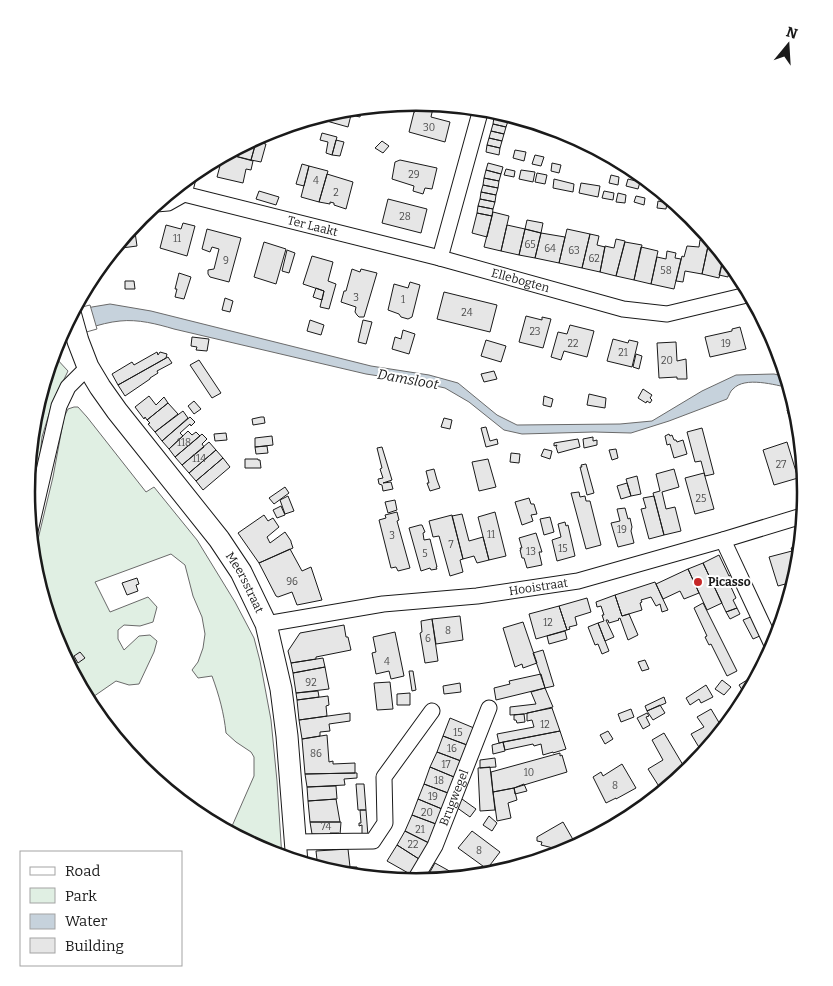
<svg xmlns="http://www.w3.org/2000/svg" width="833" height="986" font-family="Bitter,serif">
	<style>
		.green { fill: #e0efe3; stroke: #6a6a6a }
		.water { fill: #c6d2dc; stroke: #6a6a6a }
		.pier { fill: #fff; stroke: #6a6a6a }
		.building { fill: #e6e6e6; stroke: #1a1a1a }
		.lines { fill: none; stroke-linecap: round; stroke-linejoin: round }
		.street-casing { stroke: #1a1a1a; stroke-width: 17 }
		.secondary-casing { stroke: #1a1a1a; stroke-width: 23 }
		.street { stroke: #fff; stroke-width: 15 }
		.secondary { stroke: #fff; stroke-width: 21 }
		.poi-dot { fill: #c62828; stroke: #fff; stroke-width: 2 }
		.labels { text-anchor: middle; stroke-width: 4; stroke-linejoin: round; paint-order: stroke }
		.number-label { font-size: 10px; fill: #4d4d4d }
		.street-label { font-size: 12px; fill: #1a1a1a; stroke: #fff }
		.poi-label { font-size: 12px; font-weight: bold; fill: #1a1a1a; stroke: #fff; text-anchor: start }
		.water-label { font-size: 14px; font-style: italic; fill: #1a1a1a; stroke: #fff }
		.rim { fill: none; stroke: #1a1a1a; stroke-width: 2.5 }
	</style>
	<rect width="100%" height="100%" fill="#fff"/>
	<path class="green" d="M54,351L55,357L68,371L52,404L42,437L40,455L28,508L26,493L34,417Z
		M74,407H78L87,417L146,492L154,487L197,540L235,602L254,638L260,661L271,720L277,781L282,858L267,853L229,833L254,776V757L251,752L236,742L226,733C224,713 219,695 212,676L198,678L192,670L198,662L203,648L205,634L202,617L193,596L185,565L171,554L95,582L110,612L148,597L157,607L153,622L140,626L124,625L118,630V639L124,650L139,636L150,635L157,641L154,652L139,684L129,685L116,681L87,701L56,642L34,569L33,560L53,477L64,417L68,409Z"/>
	<path class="water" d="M110,304L151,311L371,366L429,375L458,383L497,415L517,425L620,424L652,421L702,391L736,375L774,374L787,377L790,388C775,385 745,376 733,389C730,391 729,396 727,399L669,421L631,433L594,432L522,434L504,430L469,402L445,388L418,382L366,374L174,329C157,324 138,319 120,321C99,323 79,332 59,338L73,312L92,307Z"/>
	<path class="pier" d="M90,305L97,329L58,340L74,309Z"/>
	<path class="building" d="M417,104L433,108L431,117L450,122L445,142L409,132L414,112H415Z
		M362,108L360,117L351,115L348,127L323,120L325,115L341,110Z
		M496,111L509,115L508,121L494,117Z
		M494,117L508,121L506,127L493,124Z
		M493,124L506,127L504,134L491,131Z
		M491,131L504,134L502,141L489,138Z
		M322,133L337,137L332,155L326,153L328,142L320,140Z
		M489,138L502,141L500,148L487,145Z
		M336,140L344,142L340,156L332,155Z
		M252,141L256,142L251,160L227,154Z
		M382,141L389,146L383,153L375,148Z
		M256,142L266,144L261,162L251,160Z
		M487,145L500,148L499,155L486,152Z
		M515,150L526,152L524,161L513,158Z
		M227,154L253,161L251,170L246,169L243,183L217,177L221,162H219L221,157Z
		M535,155L544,157L541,166L532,164Z
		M400,160L437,168L432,189L425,188L423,194L413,191L414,186L392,179L395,162Z
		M488,163L503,167L501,174L486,170Z
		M552,163L561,165L559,173L551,171Z
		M302,164L309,166L304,186L296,184Z
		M309,166L328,171L319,202L301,197Z
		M506,169L515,171L514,177L504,175Z
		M486,170L501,174L499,181L484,178Z
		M521,170L535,172L533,182L519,179Z
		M537,173L547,175L545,184L535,182Z
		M327,174L353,182L346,209L334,205V203L330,202V204L319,202Z
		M611,175L619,177L618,185L609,183Z
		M484,178L499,181L498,188L483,185Z
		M554,179L574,184L573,192L553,188Z
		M628,179L640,182L638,189L626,186Z
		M581,183L600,186L598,197L579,193Z
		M483,185L498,188L496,195L481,192Z
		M259,191L279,197L276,205L256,199Z
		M604,191L614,193L613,200L602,198Z
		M481,192L496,195L495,202L480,199Z
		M618,193L626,195L625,203L616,202Z
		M636,196L645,198L644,205L634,202Z
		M388,199L427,209L421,233L382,223Z
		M480,199L495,202L493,209L478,206Z
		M658,201L667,203L666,209L657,208Z
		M478,206L493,209L492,216L477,213Z
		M493,212L509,216L501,251L484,247Z
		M477,213L492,216L487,237L472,233Z
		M527,220L543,223L541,233L525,229Z
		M183,223L195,226L187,256L160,248L166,225L181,229Z
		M134,225L137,246L114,249Z
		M507,225L525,229L519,255L501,251Z
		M207,229L241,238L229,282L210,277L208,274V270L214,269L219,249L212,247L210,252L202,249Z
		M525,229L541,233L535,258L519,255Z
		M567,229L590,234L582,268L559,263Z
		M541,233L565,237L559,263L535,258Z
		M590,234L599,236L597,245L605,247L600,272L582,268Z
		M616,239L625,241L616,276L600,272L605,246L614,248Z
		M700,240L709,242L702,274L685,271L683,282L676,281L682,256L684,257L687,246L699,247Z
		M709,241H712L724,255L719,278L702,274Z
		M264,242L286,249L276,284L254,277Z
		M625,242L642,245L634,280L616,276Z
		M641,247L658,251L651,284L634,280Z
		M287,250L295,253L289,273L282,271Z
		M667,251L676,253L675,258L681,259L674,289L651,284L657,257L666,259Z
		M724,255L732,265H730L728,277L719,275Z
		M312,256L333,262L328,281L336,284L329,309L320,307L324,291L303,284Z
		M352,269L360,272L361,269L377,273L364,317H359L357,315L355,312L356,307L341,302L344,291H346Z
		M179,273L191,277L184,299L175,297L177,289H175Z
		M125,281H134L135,289H125Z
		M410,282L420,285L412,317L408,319L401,317L399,314L388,310L394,284L408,288Z
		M316,288L324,291L322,300L313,297Z
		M444,292L497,305L490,332L437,319Z
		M225,298L233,301L230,312L222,310Z
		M526,316L542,320V317L551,319L543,348L519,342Z
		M310,320L324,325L321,335L307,331Z
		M363,320L372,322L366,344L358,342Z
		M570,325L594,331L587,357L564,351L561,360L551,357L558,332L567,334Z
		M740,327L746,349L710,357L705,337L732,331V329Z
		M403,330L415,334L409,354L392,349L395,337L401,339Z
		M192,337L209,339L207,351L196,350L197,347L191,346Z
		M613,339L628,343L629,340L638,342L632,367L607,361Z
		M486,340L506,346L501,362L481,356Z
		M676,342L677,361L686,359L687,379H677V377L659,378L657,343Z
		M157,352L158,355L160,352L167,354L166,358L118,385L112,374L132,362L134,365Z
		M636,354L642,356L639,369L633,367Z
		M168,357L172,363L157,371L158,373L150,378V379L125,396L118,385Z
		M199,360L221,393L212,398L190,365Z
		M494,371L497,379L484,382L481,374Z
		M643,389L652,395L650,398L652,400L650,403L647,401L646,403L638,398Z
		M589,394L606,398L605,408L587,405Z
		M149,396L156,405L164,397L168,403L147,420L145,417L144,419L135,407Z
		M544,396L553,399L551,407L543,405Z
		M194,401L201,409L194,414L188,406Z
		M168,403L178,414L155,432L148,424L150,423L147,420Z
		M796,408L797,417L790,419L787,410Z
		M183,411L188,418L162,441L155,432Z
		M190,417L195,422L191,426L190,424L180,433L183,436L169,449L162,441Z
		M261,417H264L265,423L253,425L252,419Z
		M444,418L452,420L450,429L441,427Z
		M486,427L490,441L497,439L498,444L486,447L481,428Z
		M702,428L714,474L705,476L701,461L695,462L687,432Z
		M188,431L192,435L196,432L200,436L175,457L169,449Z
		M226,433L227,440L215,441L214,434Z
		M202,434L207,439L202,444L204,447L182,465L175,457Z
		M669,434L670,436L672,435L674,440H676L677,442L683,440L687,454L674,458L670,444L667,445L665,436Z
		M272,436L273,445L255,447V438Z
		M593,437V441L597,440V445L584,448L583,439Z
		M578,439L580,447L558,453L556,447L557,445L554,446V443Z
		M209,442L216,450L189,473L182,465Z
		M787,442L798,478L774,485L763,450Z
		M267,446L268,453L256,454L255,447Z
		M382,447L392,480L383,483L391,482L393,489L383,491L382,485L379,484L378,479L383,478L380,469L382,468L377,448Z
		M544,449L552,451L550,459L541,456Z
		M616,449L618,458L612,460L609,450Z
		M216,450L223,458L196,481L189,473Z
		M511,453L520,454L519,463L510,462Z
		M223,458L230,467L203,490L196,481Z
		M245,459H258V460H260L261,468H245Z
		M488,459L496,487L479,491L472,462Z
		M586,464L594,493L587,495L580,467H582L581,465Z
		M434,469L437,480L440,488L430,491L427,483H429L426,471Z
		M674,469L679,487L662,492L666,509L675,507L681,531L664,535L653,493L660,491L656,474Z
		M704,473L714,509L695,514L685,478Z
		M637,476L641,494L631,496L626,479Z
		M627,483L631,496L621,499L617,486Z
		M285,487L289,493L274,504L269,498Z
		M579,492L580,497L585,496L586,501H590L601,545L586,549L571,493Z
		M288,496L294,511L285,514L280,500Z
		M654,496L664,535L649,539L641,509L646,508L643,498Z
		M529,498L531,504H534L537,514L531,515L533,521L522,525L515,502Z
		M395,500L397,510L388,513L385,502Z
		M281,506L285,515L277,518L273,510Z
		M625,508L628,519L630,518L632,527L631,531L634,543L618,547L611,523L620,521L617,509Z
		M397,512L399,520L397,521L410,568L398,571L396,567L391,568L379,520L386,518L385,515Z
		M495,512L506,556L489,560L478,517Z
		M462,514L469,541L483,537L489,560L477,563L474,556L463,559L452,516Z
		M264,515L268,521L273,518L279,527L267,537L270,543L285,532L291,541V542L293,548L259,563L238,533Z
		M452,515L463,559L460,560L463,572L450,576L439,536L433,537L429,521Z
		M550,517L554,532L544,535L540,519Z
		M565,522L566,526L568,525L575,556L557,561L552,540L561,537L558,524Z
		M420,525H422L425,532L423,533L424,540L430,539L437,567H436L437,569L431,570L430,568L421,571L409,528Z
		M536,533L542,552H539L542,565L527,568L524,558H522L520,550H521L520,548H522L519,538Z
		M802,545L799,569L796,579L789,582V583L778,586L769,557L792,551L791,548Z
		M290,549L302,571L311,567L322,600L297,605L292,592L278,597L276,596L259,563Z
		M719,555L729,576L733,574L737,584L731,587L736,598L733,600L737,608L726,612L703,563Z
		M703,563L722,603L707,610L688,569Z
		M688,569L699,593L684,599L680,591L663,599L656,584Z
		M137,578L139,584L136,585L138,591L127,595L122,583Z
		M655,582L668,610L662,612L660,604L656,606L651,597L641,600L642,602L640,603L642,610L622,616L615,595Z
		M615,595L622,616L629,614L638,635L628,640L620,618L618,619L619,620L609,623L608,620H606L614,637L605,641L598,623L604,621L602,615H604L601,606L597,607L596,602Z
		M587,598L591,612L575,617L577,625L569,627L570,629L567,630L559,606Z
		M703,603L737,671L727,676L711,644L709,645L705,637L707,636L694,608Z
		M559,606L567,630L536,639L529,614Z
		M737,608L740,614L730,619L726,612Z
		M460,616L463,640L436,644L432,619Z
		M753,616L762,635L753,639L743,620Z
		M432,619L438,661L425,663L420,633L422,632L421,621Z
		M523,622L537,663L523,668L522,664L515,667L503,628Z
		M598,623L609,651L602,654L598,644L595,645L588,627Z
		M344,625L346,637H348L351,650L316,657V659L291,663L288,651L300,633Z
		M565,631L567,639L549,644L547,636Z
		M395,632L404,676L391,679L389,671L376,674L372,653L376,652L373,637Z
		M543,650L554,686L545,688L533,653Z
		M80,652L85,658L78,663L74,656Z
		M323,658L325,667L293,673L291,663Z
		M645,660L649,669L642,671L638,662Z
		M325,667L329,689L296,693L293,673Z
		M409,671H413L416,690L412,691Z
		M760,672L761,673L744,703L742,699L746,696L739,685Z
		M541,674L545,688L496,700L494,688L510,684L509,681Z
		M722,680L731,687L724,695L715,689Z
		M390,682L393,709L377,710L374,683Z
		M460,683L461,692L444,694L443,686Z
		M706,685L713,697L701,703L699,699L690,705L686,698Z
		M545,688L553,707L524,714L510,715V707L536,704L531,692Z
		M318,691L319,697L297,700L296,693Z
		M410,693V705H397V694Z
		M328,696L329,705L326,706L327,716L299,720L297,700Z
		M664,697L666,703L647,711L645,706Z
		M660,705L665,713L653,720L647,711Z
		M552,708L560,731L499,743L497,734L534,727L532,720L527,721V713Z
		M631,709L634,717L621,722L618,714Z
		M711,709L724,731L706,752L703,754L691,734L704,727L697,717Z
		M350,713V721L329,724L330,731L320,732V736L302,739L299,720Z
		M647,713L649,716L646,717L650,725L643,729L637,718Z
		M524,714L525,722L517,723L516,720H514V715Z
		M450,718L474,728L467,745L443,736Z
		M560,731L566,749L553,753V752L543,755L541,744L534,746L533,744L505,750L503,742Z
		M608,731L613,739L605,744L600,735Z
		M664,733L686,770L668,780L670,783L660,788L648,769L663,760L652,740Z
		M327,735L329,762L333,761V764L355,763V773L305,774L302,739Z
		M443,736L467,745L461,761L437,752Z
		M503,742L505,751L493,754L492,745Z
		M437,752L461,761L454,777L430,767Z
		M560,753V756L562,755L567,772L514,788L493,792L491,772Z
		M495,758L496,767L480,768V760Z
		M622,764L636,788L616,799V798L606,803L593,777L601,772L603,776Z
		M430,767L454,777L448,793L424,784Z
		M490,767L495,810L480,811L478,768Z
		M355,773H357V778L344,779L345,785L307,787L305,774Z
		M356,784H364L366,810H358Z
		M424,784L448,793L442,809L418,799Z
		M524,784L527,791L515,794L514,788Z
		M336,786L337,799L308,801L307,787Z
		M514,788L517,800L508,803L511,818L497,821L493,792Z
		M336,799L340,822H310L308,801Z
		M418,799L442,809L436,824L412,815Z
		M462,799L476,809L470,817L456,807Z
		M360,810H366L368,836H362V825L359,826V823H361Z
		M412,815L436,824L429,843L405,831Z
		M489,816L497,823L492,831L483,825Z
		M310,822H341L340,835L339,833H330V835L312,834Z
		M563,822L575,843L574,846L577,847L560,855L561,850L541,845L542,842L537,841V837Z
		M405,831L429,843L419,859L397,845Z
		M472,831L500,852L487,869L458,848Z
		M397,845L419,859L410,874L387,861Z
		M348,849L350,867H357L358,877L340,876L318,869L316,851Z
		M435,863L462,878L431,882L426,879Z"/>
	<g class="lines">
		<g class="street-casing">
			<g id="street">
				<path id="s1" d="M481,109L440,258L623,309L667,314L751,294"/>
				<path id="s2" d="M188,178L184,194L440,258"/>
				<path d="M156,204L168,203L184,194"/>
				<path d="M30,531L59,406L68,387L88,367"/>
				<path d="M723,540L774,649"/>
				<path id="s3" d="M266,624L383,604L477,596L578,581L723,540L805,515"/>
				<path d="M296,842L373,841L385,823L384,777L432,711"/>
				<path id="s4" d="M413,883L435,846L489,708"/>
			</g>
		</g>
		<g class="secondary-casing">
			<g id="secondary">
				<path id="s5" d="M71,316L78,341L88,367L100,387L117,411L219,539L241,572L266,624L281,689L287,736L297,863"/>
			</g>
		</g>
		<use href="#street" class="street"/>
		<use href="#secondary" class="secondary"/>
	</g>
	<circle class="poi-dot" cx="698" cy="582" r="5"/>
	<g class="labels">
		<g class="number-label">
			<text x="429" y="131">30</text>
			<text x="414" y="178">29</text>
			<text x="316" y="184">4</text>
			<text x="336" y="196">2</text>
			<text x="405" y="220">28</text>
			<text x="177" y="242">11</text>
			<text x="530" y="248">65</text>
			<text x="550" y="252">64</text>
			<text x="574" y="254">63</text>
			<text x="594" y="262">62</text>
			<text x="226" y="264">9</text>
			<text x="666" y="274">58</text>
			<text x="356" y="301">3</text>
			<text x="403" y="303">1</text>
			<text x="467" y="316">24</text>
			<text x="535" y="335">23</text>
			<text x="573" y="347">22</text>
			<text x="726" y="347">19</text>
			<text x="623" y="356">21</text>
			<text x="667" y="364">20</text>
			<text x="184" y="446">118</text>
			<text x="199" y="462">114</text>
			<text x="781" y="468">27</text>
			<text x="701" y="502">25</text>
			<text x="622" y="533">19</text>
			<text x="491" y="538">11</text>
			<text x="392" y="539">3</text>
			<text x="451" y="548">7</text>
			<text x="563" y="552">15</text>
			<text x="531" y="555">13</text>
			<text x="425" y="557">5</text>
			<text x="292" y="585">96</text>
			<text x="548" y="626">12</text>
			<text x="448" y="634">8</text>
			<text x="428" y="642">6</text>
			<text x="387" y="665">4</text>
			<text x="311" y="686">92</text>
			<text x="545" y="728">12</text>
			<text x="458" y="736">15</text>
			<text x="452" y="752">16</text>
			<text x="316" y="757">86</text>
			<text x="446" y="768">17</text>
			<text x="529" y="776">10</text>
			<text x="439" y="784">18</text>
			<text x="615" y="789">8</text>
			<text x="433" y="800">19</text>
			<text x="427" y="816">20</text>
			<text x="326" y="830">74</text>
			<text x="420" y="833">21</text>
			<text x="413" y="848">22</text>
			<text x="479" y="854">8</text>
		</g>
		<g class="street-label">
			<text dy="4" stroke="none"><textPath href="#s2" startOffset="149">Ter Laakt</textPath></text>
			<text dy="4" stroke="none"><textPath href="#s1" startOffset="238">Ellebogten</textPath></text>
			<text dy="4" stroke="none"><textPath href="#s5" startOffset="321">Meersstraat</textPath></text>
			<text dy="4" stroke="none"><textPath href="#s3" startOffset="275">Hooistraat</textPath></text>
			<text dy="4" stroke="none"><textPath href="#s4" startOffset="95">Brugwegel</textPath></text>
		</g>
		<g class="poi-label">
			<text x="708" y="586">Picasso</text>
		</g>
		<g class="water-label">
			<text transform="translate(408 379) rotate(10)" y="5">Damsloot</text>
		</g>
	</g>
	<path d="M0 0H833V986H0ZM35 492a381 381 0 1 1 762 0a381 381 0 1 1-762 0Z" fill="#fff" fill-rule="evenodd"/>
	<path class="rim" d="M35 492a381 381 0 1 1 762 0a381 381 0 1 1-762 0Z"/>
	<rect x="20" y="851" width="162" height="115" fill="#ffffff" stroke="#a3a3a3"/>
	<rect x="30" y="867" width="25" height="8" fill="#ffffff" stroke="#a3a3a3"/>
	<text x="65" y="876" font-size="15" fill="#1a1a1a">Road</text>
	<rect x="30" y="888" width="25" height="15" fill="#e0efe3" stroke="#a3a3a3"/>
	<text x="65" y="901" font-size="15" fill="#1a1a1a">Park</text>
	<rect x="30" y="914" width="25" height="15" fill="#c6d2dc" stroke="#a3a3a3"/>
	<text x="65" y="926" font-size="15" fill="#1a1a1a">Water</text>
	<rect x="30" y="938" width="25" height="15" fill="#e6e6e6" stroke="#a3a3a3"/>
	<text x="65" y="951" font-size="15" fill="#1a1a1a">Building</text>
	<g transform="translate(788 45) rotate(18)" stroke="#ffffff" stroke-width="4" paint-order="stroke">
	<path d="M0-4L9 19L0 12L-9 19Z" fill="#1a1a1a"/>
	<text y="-8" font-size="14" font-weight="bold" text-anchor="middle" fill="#1a1a1a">N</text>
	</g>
</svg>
